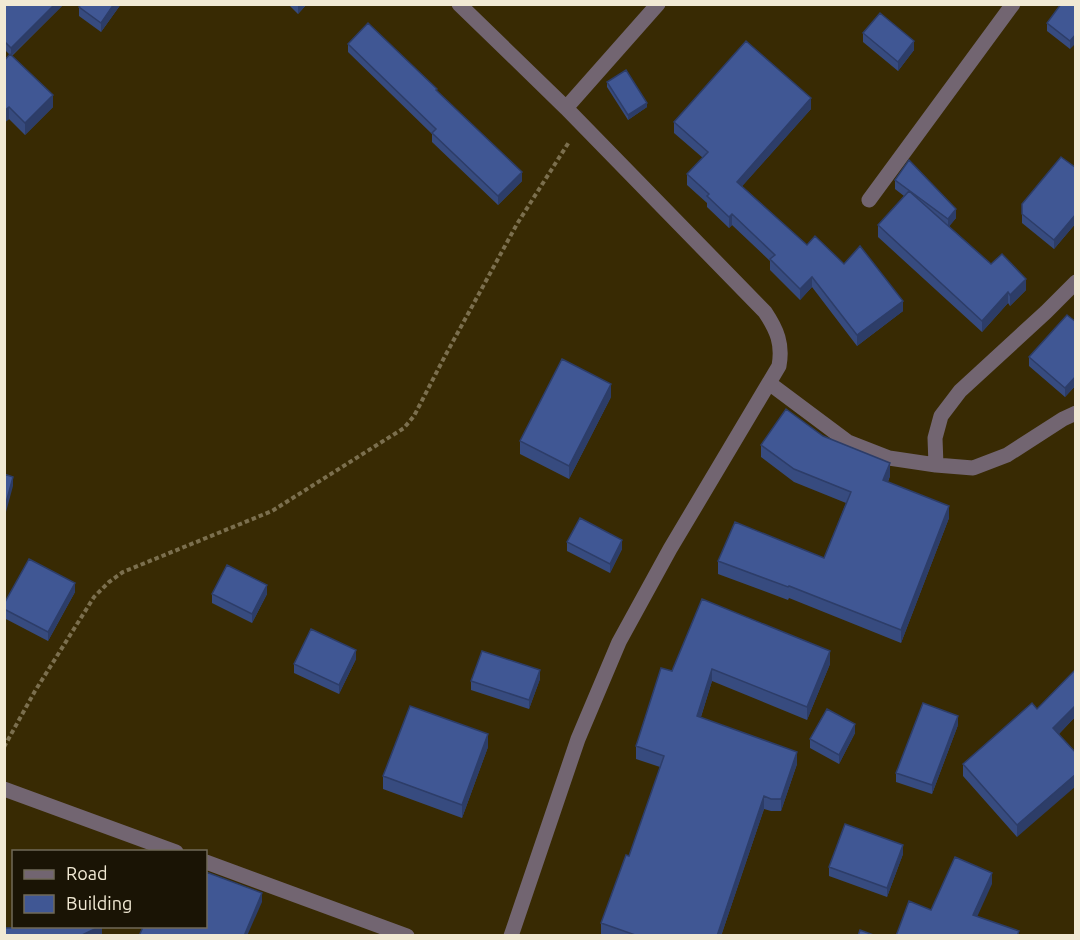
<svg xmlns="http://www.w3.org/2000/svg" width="1080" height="940" font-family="Ubuntu,sans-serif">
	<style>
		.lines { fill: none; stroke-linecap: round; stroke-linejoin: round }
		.path { stroke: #7b6f4e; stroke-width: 4; stroke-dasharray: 4.5 3; stroke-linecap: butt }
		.minor { stroke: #726571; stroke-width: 15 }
		.wall { fill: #374b7f }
		.shaded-wall { fill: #2d3d68 }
		.building { fill: #405794; stroke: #2d3d68; stroke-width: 1.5 }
	</style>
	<rect width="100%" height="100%" fill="#382a03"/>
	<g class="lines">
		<path class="path" d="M4,747L35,691L94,597L109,582L123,572L272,511L404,428L414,416L445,356L517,224L569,142"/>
		<path class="minor" d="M459,4L566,108L765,312C777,330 783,344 779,366L670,549L619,642L578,739L511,936
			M566,108L658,4
			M869,200L1013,4
			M769,383L848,442L889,458L936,465L973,468L1007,455L1063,419L1076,413
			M936,465L935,438L941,416L960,391L1046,312L1076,282
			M4,789L176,852
			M206,862L407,936"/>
	</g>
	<path class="wall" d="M4,4H64L12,56L53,107L25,135L9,119L4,123V61L10,55L4,49Z
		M81,4H121L101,32L79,16V7Z
		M288,4H307L298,14Z
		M1076,4L1070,49L1047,31V23Z
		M863,33L914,50L898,71L863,42Z
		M348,44L437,91L522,181L498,205L432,142V134L348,52Z
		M607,82L647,107L628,120L607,87Z
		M811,109L742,186L807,245L844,264L903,311L857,346L812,287L800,300L770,270V261L732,225L729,228L707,207V203L687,185V174L703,158L674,133V122Z
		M1076,168V223L1054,249L1022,223V204Z
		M895,180L956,218L949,226L991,264L1026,290L1010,306L1008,303L982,332L878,237V225L904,196L895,189Z
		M1076,322V385L1065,397L1029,366V357Z
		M611,397L569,479L520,454V441Z
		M823,436L890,476L888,482L949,518L901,643L789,598L788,600L718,574V561L824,558L846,503L794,482L761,457V445Z
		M567,542L622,549L610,573L567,551Z
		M75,592L48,641L4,618V604Z
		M212,594H267L252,623L212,603Z
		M830,651V664L807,720L712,681L701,717L797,764L781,811H771L764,809L721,936L601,935V923L629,856L660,767L636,759V746L672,671Z
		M356,659L339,694L294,673V664Z
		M1076,669V716L1059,734L1017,837L963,776V764L1037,709Z
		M540,679L529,709L471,690V681Z
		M958,725L932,794L896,782V773Z
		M855,733L839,764L810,748V739Z
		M488,747L462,818L383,789V776Z
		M903,854L887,897L829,876V867Z"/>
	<path class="shaded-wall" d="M55,4H64L11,56V48Z
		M114,4H121L101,32V23Z
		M298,4H307L298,14Z
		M1076,34V43L1070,49V41Z
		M914,41V50L898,71V62Z
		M53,95V107L25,135V123Z
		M811,98V109L737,192V182Z
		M647,103V107L628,120V115Z
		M9,107V119L4,123V111Z
		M522,172V181L498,205V196Z
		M956,209V218L948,228V219Z
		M732,214V225L729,228V217Z
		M1076,214V223L1054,249V240Z
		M812,277V287L800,300V289Z
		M1026,279V290L1010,306V295Z
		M1008,292V303L982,332V321Z
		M903,301V311L857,346V335Z
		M1076,376V385L1065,397V388Z
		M611,384V397L569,479V466Z
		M890,463V476L883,492V480Z
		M13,477V486L6,512V503Z
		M949,506V518L901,643V630Z
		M622,540V549L610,573V564Z
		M75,583V592L48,641V632Z
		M267,585V594L252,623V614Z
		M356,650V659L339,694V685Z
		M830,651V664L807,720V707Z
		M712,669V681L697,729V716Z
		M540,670V679L529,709V700Z
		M1076,705V716L1053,740V728Z
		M958,716V725L932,794V785Z
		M855,724V733L839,764V755Z
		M488,734V747L462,818V805Z
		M797,752V764L781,811V799Z
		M1076,774V786L1017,837V825Z
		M764,796V809L721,936H717Z
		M903,845V854L887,897V888Z
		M992,873V884L973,926V915Z
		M262,893V902L247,936H244Z
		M99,927H102V936H80Z"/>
	<path class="building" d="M4,4H55L11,48L4,41Z
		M81,4H114L101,23L79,7Z
		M1061,4H1076V34L1070,41L1047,23Z
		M880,13L914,41L898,62L863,33Z
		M368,23L437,89L436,90L522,172L498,196L432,133L436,129L348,44Z
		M746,41L811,98L737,182L807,245L815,236L844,264L860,246L903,301L857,335L812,277L800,289L770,259L775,255L732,214L729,217L707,196L709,194L687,174L708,152L674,122Z
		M10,54L53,95L25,123L9,107L4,111V61Z
		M626,70L647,103L628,115L607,82Z
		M1061,157L1076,168V214L1054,240L1022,214V204Z
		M909,160L956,209L948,219L895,180Z
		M909,191L991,264L1002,254L1026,279L1010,295L1008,292L982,321L878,225Z
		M1067,315L1076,322V376L1065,388L1029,357Z
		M562,359L611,384L569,466L520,441Z
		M786,409L823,436L890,463L883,480L949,506L901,630L789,586L788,587L718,561L735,522L824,558L851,492L794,469L761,445Z
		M4,474L13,477L6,503L4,502Z
		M580,518L622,540L610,564L567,542Z
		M29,559L75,583L48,632L4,609V604Z
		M227,565L267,585L252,614L212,594Z
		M702,599L830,651L807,707L712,669L697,716L797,752L781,799H771L764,796L717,936H638L601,923L626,855L629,856L664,756L636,746L661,668L672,671Z
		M311,629L356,650L339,685L294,664Z
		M482,651L540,670L529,700L471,681Z
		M1076,669V705L1053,728L1076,753V774L1017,825L963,764L1032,703L1037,709Z
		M923,703L958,716L932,785L896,773Z
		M410,706L488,734L462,805L383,776Z
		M827,709L855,724L839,755L810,739Z
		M845,824L903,845L887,888L829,867Z
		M955,857L992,873L973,915L1019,931L1017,936H896L909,901L931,910Z
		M206,872L262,893L244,936H139L143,927H206Z
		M46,927H99L80,936H4V928Z
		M860,930L876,936H858Z"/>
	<rect width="1080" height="940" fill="none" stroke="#f1e9d4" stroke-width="12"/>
	<rect x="12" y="850" width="195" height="78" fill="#1a1405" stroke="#706958" stroke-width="1.5"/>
	<rect x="24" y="870" width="30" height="9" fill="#726571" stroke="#706958" stroke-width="1.5"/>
	<text x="66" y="880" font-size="18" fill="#f1e9d4">Road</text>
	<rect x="24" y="895" width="30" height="18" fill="#405794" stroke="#706958" stroke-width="1.5"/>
	<text x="66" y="910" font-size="18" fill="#f1e9d4">Building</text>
</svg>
